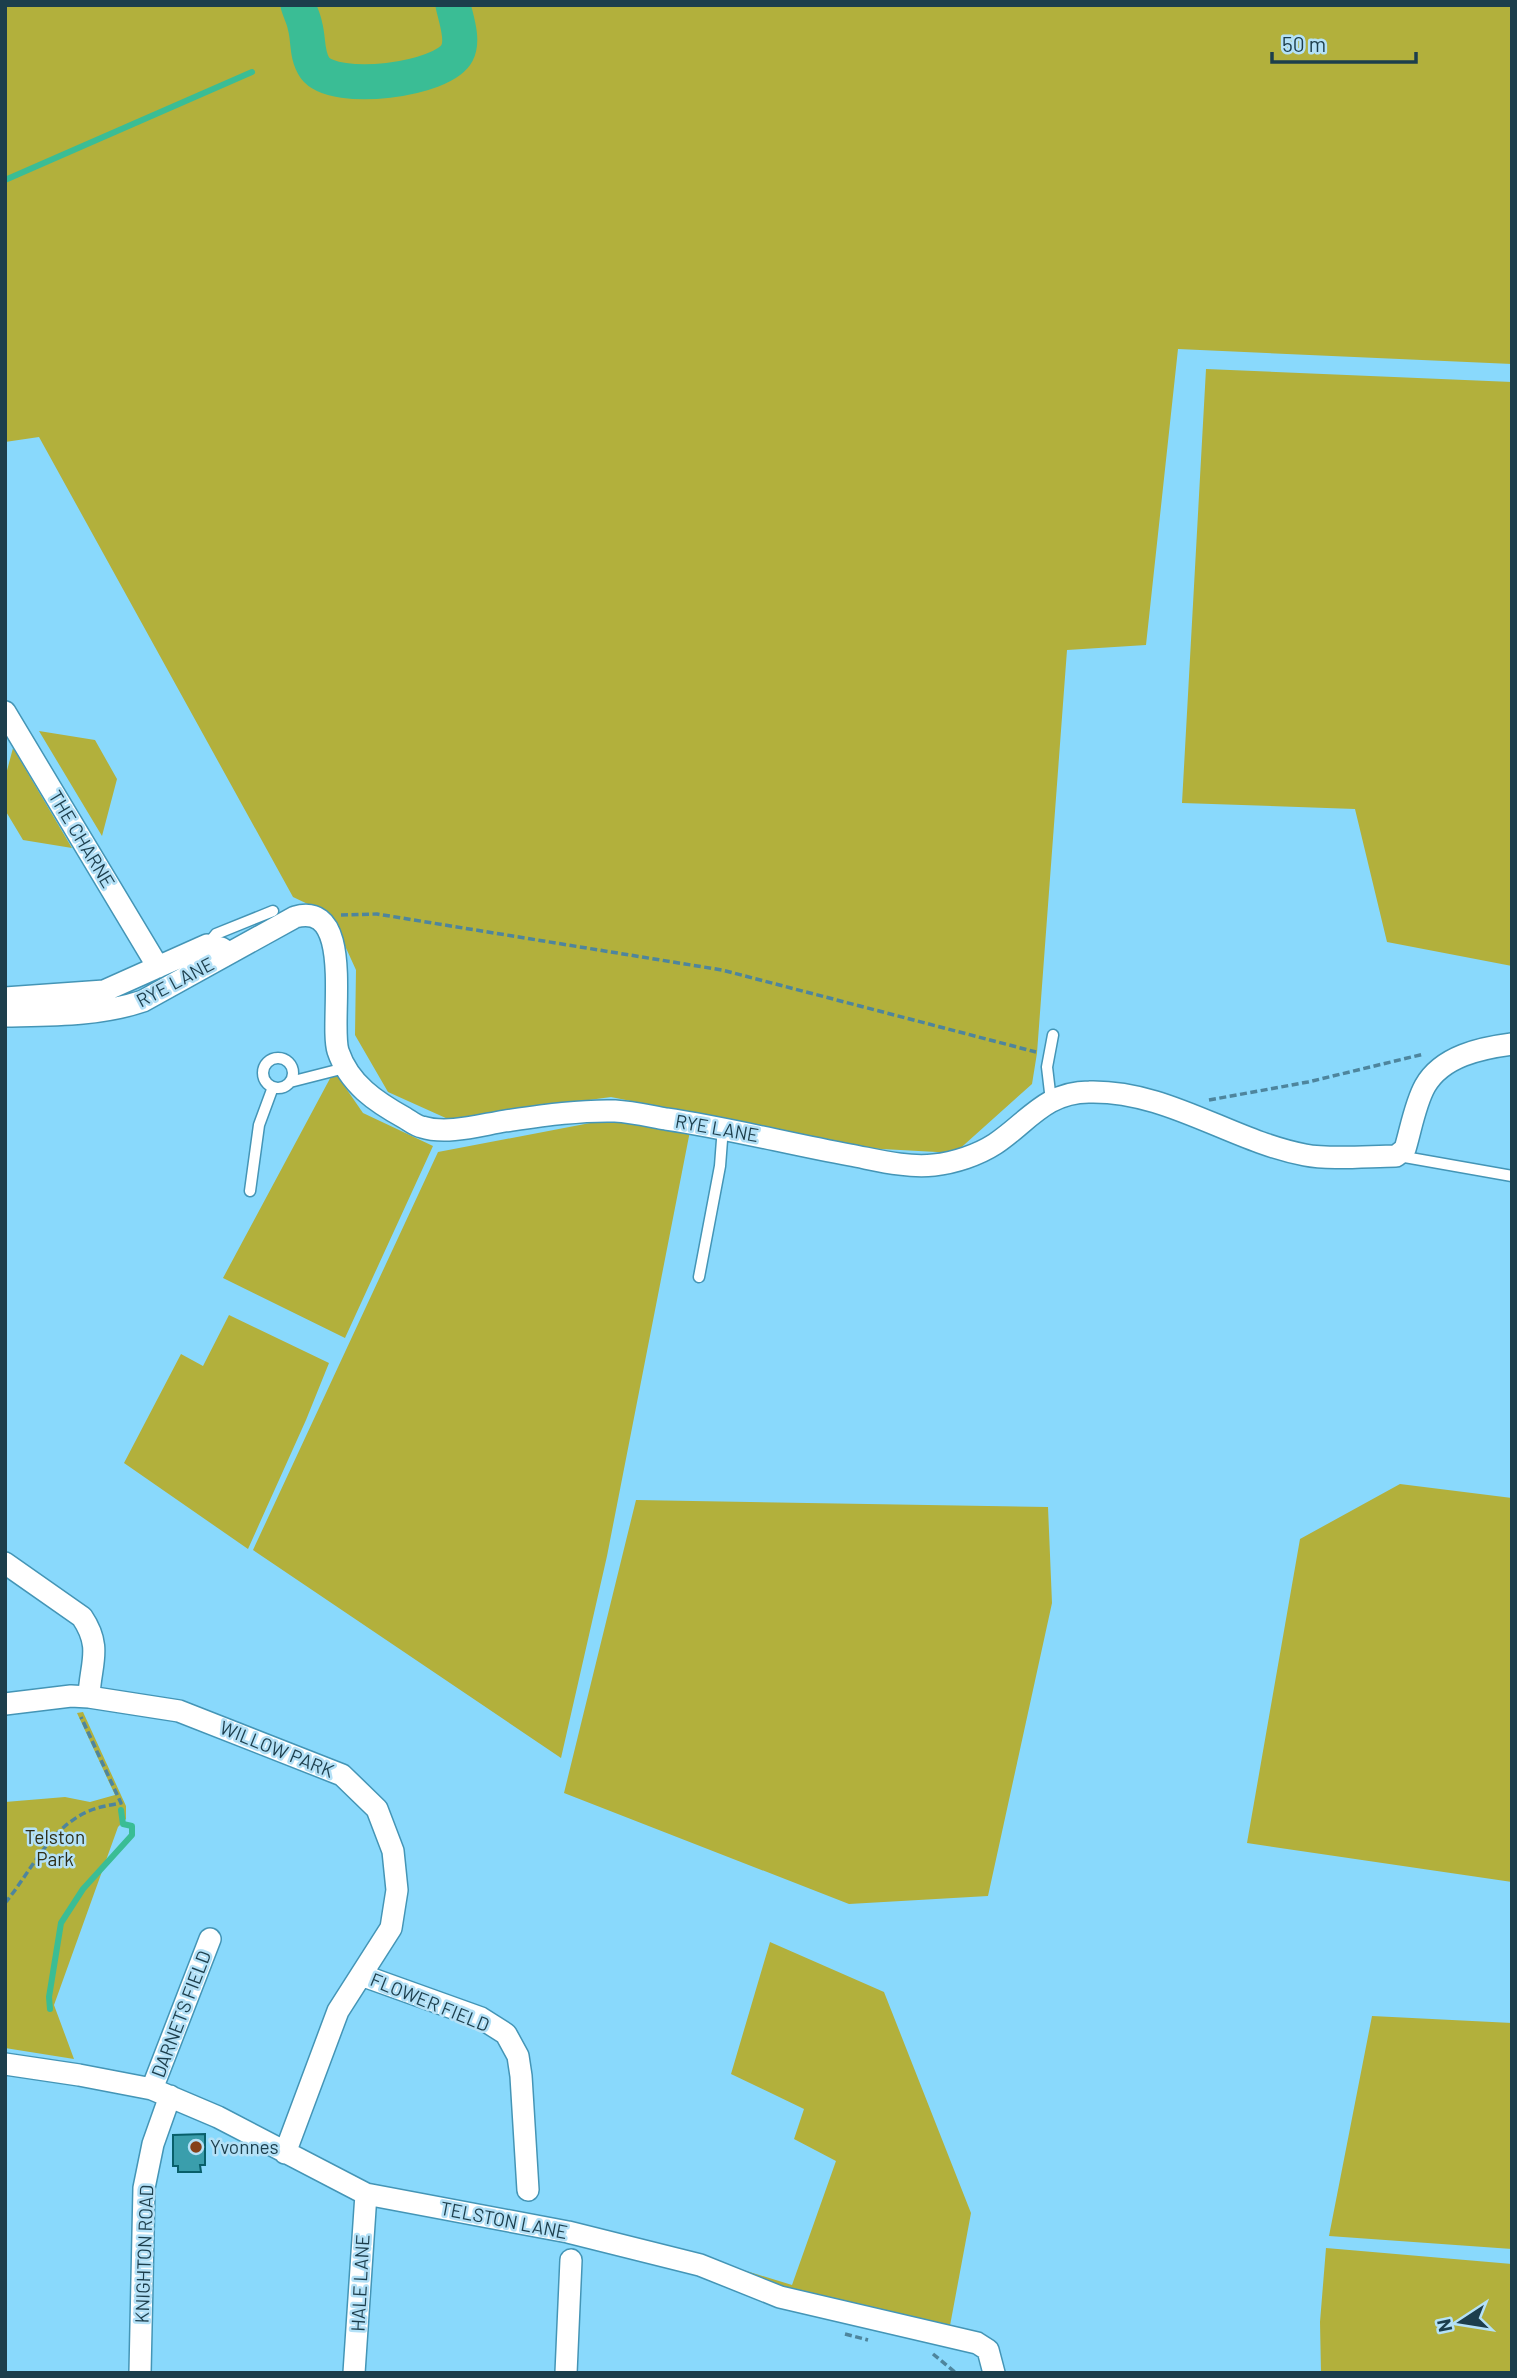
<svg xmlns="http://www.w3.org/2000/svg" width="1517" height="2378" font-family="Barlow,sans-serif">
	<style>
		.green { fill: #b2b03c }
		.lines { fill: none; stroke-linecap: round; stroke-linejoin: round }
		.stream { stroke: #3abd95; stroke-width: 6 }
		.river { stroke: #3abd95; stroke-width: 35 }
		.building { fill: #3a9eac; stroke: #085f6a; stroke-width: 2 }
		.lane-casing { stroke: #4495b6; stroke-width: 13 }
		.street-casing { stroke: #4495b6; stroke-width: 24 }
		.path { stroke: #4e859d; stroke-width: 3.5; stroke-dasharray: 7 3.5; stroke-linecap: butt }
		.lane { stroke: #fff; stroke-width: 10 }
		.street { stroke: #fff; stroke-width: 21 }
		.poi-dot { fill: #864118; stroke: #b4e1f7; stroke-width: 2.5 }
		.labels { text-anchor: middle; stroke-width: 5; stroke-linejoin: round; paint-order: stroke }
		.street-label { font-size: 19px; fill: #1c3e4c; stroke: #b4e1f7 }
		.park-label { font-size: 19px; fill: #2e2e17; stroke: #b4e1f7 }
		.poi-label { font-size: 19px; fill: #1c3e4c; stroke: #b4e1f7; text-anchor: start }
	</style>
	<rect width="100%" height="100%" fill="#89d9fc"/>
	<path class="green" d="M5,5H1512V364L1178,349L1146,645L1067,650L1037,1053L1032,1084L955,1153L864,1148L611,1097L448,1119L388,1092L355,1035L356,970L331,915L293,897L39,437L5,442Z
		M1206,369L1512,382V966L1387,942L1355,809L1182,803Z
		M39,731L95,740L117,779L102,836Z
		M13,748L72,848L23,840L5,810V778Z
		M334,1071L363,1113L433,1146L345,1338L223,1278Z
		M611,1119L690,1131L607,1556L561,1758L253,1550L438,1152Z
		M229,1315L329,1363L306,1420L248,1549L124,1463L181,1354L203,1366Z
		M1400,1484L1512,1498V1882L1247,1843L1300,1539Z
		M636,1500L1048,1507L1052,1603L988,1896L849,1904L564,1793Z
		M83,1712L126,1806V1819L118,1827L54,2005L74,2059L5,2048V1802L65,1797L90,1802L115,1795L77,1713Z
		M770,1942L884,1992L971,2213L949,2331L741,2279L743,2270L792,2285L836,2161L794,2139L804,2109L731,2074Z
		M1372,2016L1512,2023V2249L1329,2236Z
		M1326,2248L1512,2264V2373H1321L1320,2322Z"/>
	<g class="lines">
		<path class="stream" d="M5,180L252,72
			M50,2009L49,1997L61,1923L83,1889L132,1835V1826L123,1824L121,1810"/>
		<path class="river" d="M298,5C300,12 304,19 305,26C309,40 306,55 315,68C335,94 443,80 457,53C464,40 456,19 453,5"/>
	</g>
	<path class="building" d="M205,2134V2165H200L201,2172H178V2166H173V2135Z"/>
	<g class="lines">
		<g class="lane-casing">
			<path id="lane" d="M207,945L216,934L273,911
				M263 1073a15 15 0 1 1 30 0a15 15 0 1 1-30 0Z
				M290,1082L345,1068
				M1051,1101L1047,1067L1053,1035
				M1399,1156L1512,1176
				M250,1191L259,1125L273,1087
				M699,1277L720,1166L723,1127"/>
		</g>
		<g class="street-casing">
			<path id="street" d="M5,712L158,967
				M5,998L104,991L207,945L221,948L229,953
				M5,1016C51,1015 99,1016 143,1001L295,917C356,900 329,1022 338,1051C349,1084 376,1102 405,1118C410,1121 416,1126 422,1127C447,1135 480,1125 505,1121C540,1116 579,1110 615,1111C632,1112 649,1116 666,1119C728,1128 789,1144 850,1155C877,1160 906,1168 934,1165C954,1163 978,1155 995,1144C1027,1123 1045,1092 1089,1092C1167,1090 1231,1141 1305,1155C1329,1160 1371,1156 1396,1156L1405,1149C1411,1129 1415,1104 1425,1086C1442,1056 1481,1048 1512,1044
				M5,1563L82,1617C103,1648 90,1664 89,1697
				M5,1704L71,1696L89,1697L179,1711L342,1775L377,1809L393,1851L397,1890L391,1928L338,2011L285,2153
				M361,1975L481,2018L506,2034L518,2056L521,2076L528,2190
				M5,2064L79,2075L152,2089L218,2117L366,2194L568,2232L700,2265L780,2297L977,2343L988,2350L994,2373
				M152,2089L210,1939
				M140,2373L144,2188L153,2144L170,2096
				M354,2373L366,2194
				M566,2373L571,2260"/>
		</g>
		<path class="path" d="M341,915L377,914L722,970L1036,1052
			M1209,1100L1308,1082L1424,1054
			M5,1903C31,1872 49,1828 89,1811C98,1807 110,1805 121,1803L81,1717
			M845,2334L868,2340
			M933,2354L956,2373"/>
		<use href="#lane" class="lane"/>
		<use href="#street" class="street"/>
	</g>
	<circle class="poi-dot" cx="196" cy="2147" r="7"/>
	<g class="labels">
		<g class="street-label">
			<text transform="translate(82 839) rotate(59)" y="7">THE CHARNE</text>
			<text transform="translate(175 982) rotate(-28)" y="7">RYE LANE</text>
			<text transform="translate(717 1128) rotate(10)" y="7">RYE LANE</text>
			<text transform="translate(277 1749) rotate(22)" y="7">WILLOW PARK</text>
			<text transform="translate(430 2002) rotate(22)" y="7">FLOWER FIELD</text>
			<text transform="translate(181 2014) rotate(-69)" y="7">DARNETS FIELD</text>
			<text transform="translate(504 2220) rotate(11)" y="7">TELSTON LANE</text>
			<text transform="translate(144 2254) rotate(-88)" y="7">KNIGHTON ROAD</text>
			<text transform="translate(360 2283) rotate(-87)" y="7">HALE LANE</text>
		</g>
		<g class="park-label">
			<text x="55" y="1844">Telston<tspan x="55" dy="22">Park</tspan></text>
		</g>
		<g class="poi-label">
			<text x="210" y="2154">Yvonnes</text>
		</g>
	</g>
	<rect width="1517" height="2378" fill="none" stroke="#1c3e4c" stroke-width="14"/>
	<g transform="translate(1461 2322) rotate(258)" stroke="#b4e1f7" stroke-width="5" paint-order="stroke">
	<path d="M0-5L12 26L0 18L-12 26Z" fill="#1c3e4c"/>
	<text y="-10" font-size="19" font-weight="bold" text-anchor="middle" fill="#1c3e4c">N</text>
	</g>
	<path d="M1272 52v10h144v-10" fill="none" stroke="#1c3e4c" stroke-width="3.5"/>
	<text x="1282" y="52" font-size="21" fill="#1c3e4c" stroke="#b4e1f7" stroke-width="5" paint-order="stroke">50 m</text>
</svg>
